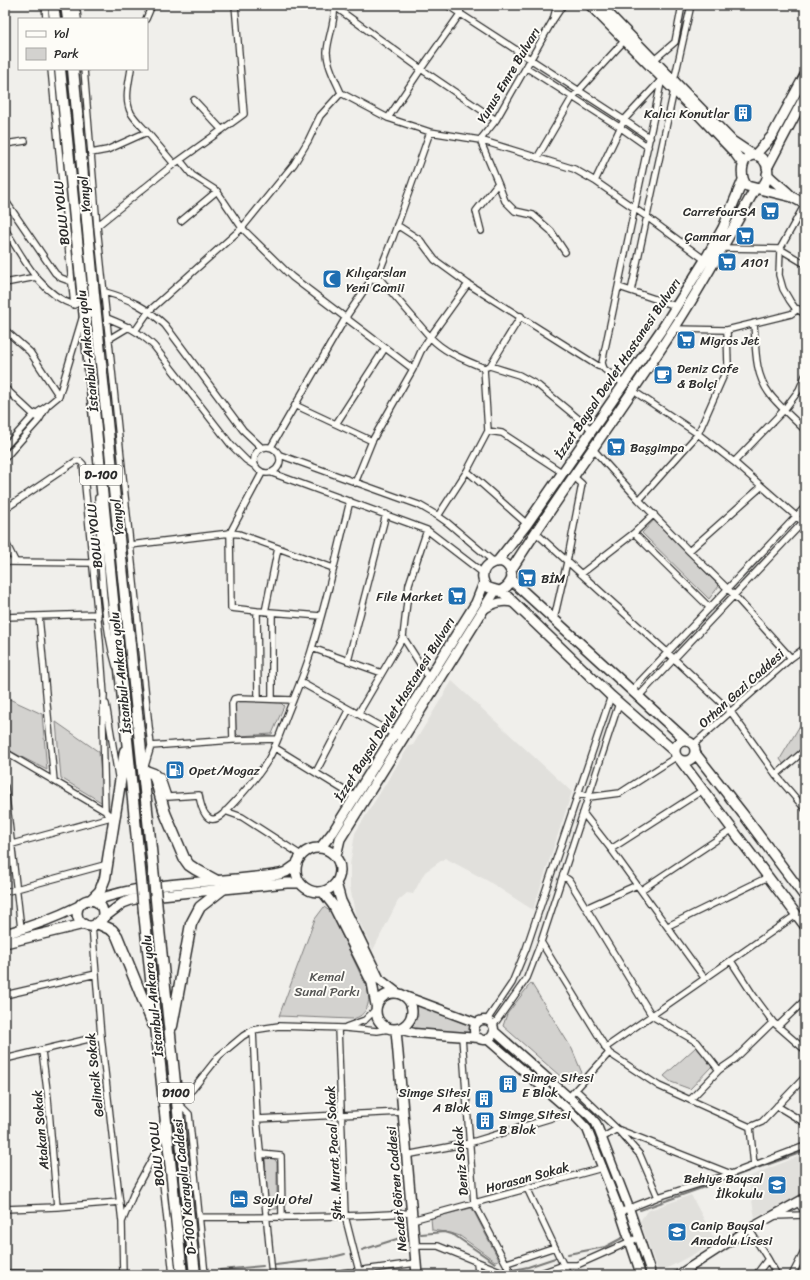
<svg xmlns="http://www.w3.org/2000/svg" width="810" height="1280" font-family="Sriracha,sans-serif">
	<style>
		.built { fill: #e1e0dc }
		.green { fill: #d3d2cf; stroke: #7f7e7d }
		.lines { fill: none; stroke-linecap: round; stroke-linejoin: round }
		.stream { stroke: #777775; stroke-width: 2 }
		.minor-casing { stroke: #2b2b2b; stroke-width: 8 }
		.secondary-casing { stroke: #2b2b2b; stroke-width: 11 }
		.primary-casing { stroke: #2b2b2b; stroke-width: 12 }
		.trunk-casing { stroke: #2b2b2b; stroke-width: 13 }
		.minor { stroke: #fdfcf7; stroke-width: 5.5 }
		.secondary { stroke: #fdfcf7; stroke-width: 8 }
		.primary { stroke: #fdfcf7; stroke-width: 9 }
		.trunk { stroke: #fdfcf7; stroke-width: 10 }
		.trunk-bridge-casing { stroke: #2b2b2b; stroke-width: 13; stroke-linecap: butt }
		.trunk-bridge { stroke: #fdfcf7; stroke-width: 10 }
		.labels { text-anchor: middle; stroke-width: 4; stroke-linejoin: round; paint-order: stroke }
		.shield { fill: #fdfcf7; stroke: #6a6a68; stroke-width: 1 }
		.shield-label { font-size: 12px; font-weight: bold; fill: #2b2b2b }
		.street-label { font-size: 13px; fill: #2b2b2b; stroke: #fdfcf7 }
		.poi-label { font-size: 13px; fill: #2b2b2b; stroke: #fdfcf7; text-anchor: start }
		.park-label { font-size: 13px; fill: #555554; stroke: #fdfcf7 }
	</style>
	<rect width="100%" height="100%" fill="#f0efeb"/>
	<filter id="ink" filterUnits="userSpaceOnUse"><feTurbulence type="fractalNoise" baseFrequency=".025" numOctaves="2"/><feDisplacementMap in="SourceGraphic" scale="8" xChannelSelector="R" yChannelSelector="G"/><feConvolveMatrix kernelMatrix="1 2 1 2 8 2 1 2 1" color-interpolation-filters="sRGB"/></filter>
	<g filter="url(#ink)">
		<path class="built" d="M452,681L572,792L533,910L488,881L445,858L425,872L413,894L407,893L398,901L373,950L355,913L350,887V865L355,833L409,746L413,745Z
			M802,1155H805V1192L755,1218L748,1177Z
			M691,1195L716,1242L662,1271H659L657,1269L640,1221L647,1211Z"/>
		<path class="green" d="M654,520L719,586L709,599L642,533Z
			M5,697L42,714L47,770L6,749Z
			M240,700L281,703L284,706L272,734L239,736L236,733L235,704Z
			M805,717V746L784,765L780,759Z
			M56,722L99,752L103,800L101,802L61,778Z
			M324,907L331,912L367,988C371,1001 368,1016 352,1019L279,1016L315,919Z
			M531,983L572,1049L582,1073L568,1083L503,1026L507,1014Z
			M416,1002L472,1025L471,1033L410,1029L418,1016Z
			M696,1047L712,1066L690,1089L671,1082L664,1076Z
			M265,1157L274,1158L277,1163V1209H270L268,1206Z
			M471,1208L473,1210L499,1260L495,1261L460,1236L451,1233L432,1230L431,1218Z"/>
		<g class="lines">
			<path class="stream" d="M640,1210L800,1153H805
				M421,1234L444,1232L454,1235L495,1263
				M362,1250L403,1237
				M568,1254L605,1247L622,1238
				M276,1265L329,1258L345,1254
				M220,1270L263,1266
				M513,1270L528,1267L555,1258"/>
			<g class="minor-casing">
				<path id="minor" d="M45,5L46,19
					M76,5L78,19
					M334,5C336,21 328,36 327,52C327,66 336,81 341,93L388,118L430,132L480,140L574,169L595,181L647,217L705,260
					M447,5L624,120L650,138
					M557,5L553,20L563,5
					M334,6L421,69L496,120
					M73,19L74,7
					M146,19L152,5
					M654,60L675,42L682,5
					M527,68L621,128L648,147
					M51,69L74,305L89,298V315
					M84,69L97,226L151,746L145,766
					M674,81L691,5
					M194,100L222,130
					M388,118L421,69L460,14L461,5
					M5,144L25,141
					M91,153L107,150L147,132C142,126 135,120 131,113C124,100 129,83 131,69
					M537,158L572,98L625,40
					M180,160L244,114L235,5
					M174,164L180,160L192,175L217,191L242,228L292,277L413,369
					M595,181L624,120L662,79
					M498,183L505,201L515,211L533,215L551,231L565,252
					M5,200L55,273L61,278L72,282
					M805,204L780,249L779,275L783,289L790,301L795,308L805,314
					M181,221L217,191
					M397,225L420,240L435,260L468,284L598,366L602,367
					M97,226L174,164L147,132
					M5,229C23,258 40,294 74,305
					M481,231L476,211L498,183L480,140L496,120L553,20
					M722,248L780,249L805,264
					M377,278L393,237L430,132
					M5,283L36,277
					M468,284L430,337C445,353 465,360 484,368L488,431
					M619,287L676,306
					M631,291L674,90
					M105,292C130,299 146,307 165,325L243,430L262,448
					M107,318C125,325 140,332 154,346L231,445L246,460L255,466
					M673,329L727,330L791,314L798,309
					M5,330L30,352L59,396
					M135,331L149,311L242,228L294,164L308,141L320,116L341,93
					M109,339L129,327
					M490,366L521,316
					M484,368L490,366L519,375L539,386L592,430
					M805,376L799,390L784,410L805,430
					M624,384L604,369L602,363L662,78
					M5,388L36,417
					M632,390L698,434L734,462L805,524
					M295,405L372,441
					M47,406L59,396L82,319
					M336,424L385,348
					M254 460a13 13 0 1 1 26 0a13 13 0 1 1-26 0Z
					M5,447L34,415L47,406L39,420L5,458
					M271,447L346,317L371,280L380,279L430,337L421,351L413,369L372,441L355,483
					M592,448L639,500L689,551L734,595L791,658
					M280,455L419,505L438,516L448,523L494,562
					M734,462L784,410C779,404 773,399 769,393C754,373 756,347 754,323
					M262,473L230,533L239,534L278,548
					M272,473L427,530L483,573
					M98,498C101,551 101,615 116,666
					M639,500L698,434L728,366L727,330
					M5,509L76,461H80L83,464L100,641L104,695L103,722L105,811
					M438,516L467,471
					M527,524L467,471L488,431L502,433L563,473
					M427,530L409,584L403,637L429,678
					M535,532L668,653L731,712L776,775L805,809
					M634,533L710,608
					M5,541L15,561
					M130,545L230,533L231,608L257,611
					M689,551L761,487
					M5,562L92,563
					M581,574L634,533L654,514
					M265,612L278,548L333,568
					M272,613V699
					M39,616L54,781
					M5,617L98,614
					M554,619L567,562L582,484L573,476
					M312,648L382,673
					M348,661L386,514
					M300,682L403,739
					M632,690L805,507
					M639,696L805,520
					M258,698L257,611L321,616
					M106,704L118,776
					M358,714L403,637
					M233,740L232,704L234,699L238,698L293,700
					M693,745L791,658L805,648
					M151,746L233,740L277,739
					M274,747L355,797
					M5,752L105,811L111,817L115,818
					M316,772L349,709
					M154,774L161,776L168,797L199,795C201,808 207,829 223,814C239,798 256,780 268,760C277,745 282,727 289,710C297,690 306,669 312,648C327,600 338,550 350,501
					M776,775L805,750
					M5,787L21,929
					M579,793L589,797L620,793L676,757
					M225,811L242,817L301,855
					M583,813L611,849L705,979
					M5,846L111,817
					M611,849L703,790
					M563,876L569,880L652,1016L697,1042L719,1070
					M641,890L733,829
					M5,892L108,864
					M586,908L637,885
					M92,925L101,1036L122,1222
					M668,926L768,877
					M541,942L609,1053L659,1086L750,1127L762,1122L805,1077
					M731,961L753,995L773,1022L805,1050
					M5,995L96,974
					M487,1020L512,983L526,949L611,696
					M493,1026L527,978L541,942L619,703
					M778,1026L805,1000
					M346,1027L365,1020L375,1010
					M338,1028L345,1216L360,1275
					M253,1030L257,1119L272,1275
					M462,1037L474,1203L512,1275
					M605,1048L796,915
					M42,1051L48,1098L57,1207
					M5,1059L101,1036
					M576,1090L617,1129L731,1174
					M569,1097L609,1053
					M690,1100L719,1070L735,1059L773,1022
					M777,1106L805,1123
					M257,1119L403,1112
					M163,1123L159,1146L173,1275
					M750,1127L754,1165
					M602,1138L617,1129L640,1155L658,1197
					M261,1154L281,1156L282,1218
					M406,1155L469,1143L571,1112
					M527,1188L568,1275
					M798,1203L805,1212
					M5,1209L57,1207L120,1202
					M620,1212L658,1197L731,1174L805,1146
					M774,1216L805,1215
					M199,1217C270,1218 340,1217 411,1213
					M412,1220L602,1168
					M749,1229L768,1259
					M414,1246H438L510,1275
					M477,1262L478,1275
					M507,1263L555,1247
					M5,1273L123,1274
					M123,1275L122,1222L135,1190L159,1146
					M205,1275L189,1114L176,1101L192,1090L219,1056L243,1036L253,1030L279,1026L345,1028L377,1031L389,1029
					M298,1275L341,1273L416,1263
					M535,1275L564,1265H577L640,1237
					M756,1275L768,1259L777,1275
					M792,1275L805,1250"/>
			</g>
			<g class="secondary-casing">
				<path id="secondary" d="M483,610C493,603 502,600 514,603
					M402,995L477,1023
					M474 1030a10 10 0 1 1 20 0a10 10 0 1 1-20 0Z
					M398,1029L414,1033L479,1038
					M494,1031L590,1116L596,1123L629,1208L650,1270V1275
					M487,1039L571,1112L587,1129L620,1212L641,1275
					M678,1275L749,1229L805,1198"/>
			</g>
			<g class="primary-casing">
				<path id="primary" d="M590,5L698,114L735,153L743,164
					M600,5L732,141L753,155
					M753,155C771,156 772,182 759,189L747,186C740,178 740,157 753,155Z
					M755,155L772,136L805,75
					M767,168L805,96
					M759,189L792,197C784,188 775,183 767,174
					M792,197L805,204
					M497,562L527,524L664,326L705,260L723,228L743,180
					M511,570C563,488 621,411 673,330C703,284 729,236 755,189
					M511,580L687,741
					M500,591C509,587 515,578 510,569C502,554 480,564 483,579C485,590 492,588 499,591C504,592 510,599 514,603L611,696L675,752
					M675 751a10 10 0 1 1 20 0a10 10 0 1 1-20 0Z
					M695,753L743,814L805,897
					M681,761L805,926
					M321,847L333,832L476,603L484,583
					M296 870a22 22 0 1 1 44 0a22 22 0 1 1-44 0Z
					M336,856L340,839L495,591
					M336,883L341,901L379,979L397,993
					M323,892L333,905L372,983L376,1005
					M77 913a13 13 0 1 1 26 0a13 13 0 1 1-26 0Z
					M94,901C153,879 218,884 280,874L286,872L296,865
					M98,922L123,903L131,900L150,896L287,883H300
					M5,934C30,927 55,918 79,906
					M5,943L84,924
					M376 1011a18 18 0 1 1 36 0a18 18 0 1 1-36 0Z
					M396,1030L417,1275"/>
			</g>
			<g class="trunk-casing">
				<path id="trunk" d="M53,5L55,19
					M66,5L68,19
					M60,69L141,880
					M73,69L94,295L154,878
					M143,770L154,774L165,813L184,858L189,865L195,869L217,881
					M91,900L100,891L105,878L125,751
					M157,910L195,1275
					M144,912L182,1275
					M97,923L112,930L117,936L153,1024
					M172,1026L191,924L200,907L223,889"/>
			</g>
			<use href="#minor" class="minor"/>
			<use href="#secondary" class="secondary"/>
			<use href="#primary" class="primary"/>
			<use href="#trunk" class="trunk"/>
			<g class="trunk-bridge-casing">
				<path id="trunk-bridge" d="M154,878L157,910
					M141,880L144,912"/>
			</g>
			<use href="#trunk-bridge" class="trunk-bridge"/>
		</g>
	</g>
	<defs>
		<g id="building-square" transform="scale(1)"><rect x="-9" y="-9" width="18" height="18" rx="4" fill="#1f6fb2" stroke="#fdfcf7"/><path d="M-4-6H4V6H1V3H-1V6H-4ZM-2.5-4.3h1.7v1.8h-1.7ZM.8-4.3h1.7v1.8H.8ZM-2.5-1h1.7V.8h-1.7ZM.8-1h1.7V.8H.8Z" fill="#fff"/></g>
		<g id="supermarket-square" transform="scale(1)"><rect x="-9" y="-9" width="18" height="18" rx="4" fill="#1f6fb2" stroke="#fdfcf7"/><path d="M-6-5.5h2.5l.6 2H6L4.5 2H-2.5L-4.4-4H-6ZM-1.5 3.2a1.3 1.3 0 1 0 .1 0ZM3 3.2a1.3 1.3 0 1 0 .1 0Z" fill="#fff"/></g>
		<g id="mosque-square" transform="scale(1)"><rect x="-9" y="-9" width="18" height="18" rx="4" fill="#1f6fb2" stroke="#fdfcf7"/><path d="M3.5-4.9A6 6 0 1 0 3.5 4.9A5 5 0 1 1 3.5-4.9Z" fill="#fff"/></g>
		<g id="cafe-square" transform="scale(1)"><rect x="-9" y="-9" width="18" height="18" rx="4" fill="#1f6fb2" stroke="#fdfcf7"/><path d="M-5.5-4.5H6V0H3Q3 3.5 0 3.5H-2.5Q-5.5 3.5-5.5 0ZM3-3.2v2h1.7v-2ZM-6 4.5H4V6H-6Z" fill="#fff"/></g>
		<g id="fuel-square" transform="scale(1)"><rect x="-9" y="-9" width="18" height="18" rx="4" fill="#1f6fb2" stroke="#fdfcf7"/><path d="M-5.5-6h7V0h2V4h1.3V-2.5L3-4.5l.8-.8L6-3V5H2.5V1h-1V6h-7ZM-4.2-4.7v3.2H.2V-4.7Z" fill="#fff"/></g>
		<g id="school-square" transform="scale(1)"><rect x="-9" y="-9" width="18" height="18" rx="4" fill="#1f6fb2" stroke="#fdfcf7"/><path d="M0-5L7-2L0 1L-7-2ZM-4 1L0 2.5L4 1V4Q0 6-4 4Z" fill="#fff"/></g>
		<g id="hotel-square" transform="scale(1)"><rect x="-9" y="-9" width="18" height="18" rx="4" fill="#1f6fb2" stroke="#fdfcf7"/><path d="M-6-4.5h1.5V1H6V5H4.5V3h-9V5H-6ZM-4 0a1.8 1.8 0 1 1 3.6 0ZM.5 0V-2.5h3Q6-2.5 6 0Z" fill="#fff"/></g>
	</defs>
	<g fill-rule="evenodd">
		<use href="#building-square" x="743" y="113"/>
		<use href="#supermarket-square" x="770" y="211"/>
		<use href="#supermarket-square" x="745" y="236"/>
		<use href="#supermarket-square" x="727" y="262"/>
		<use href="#mosque-square" x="332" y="279"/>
		<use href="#supermarket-square" x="686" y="340"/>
		<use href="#cafe-square" x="663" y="375"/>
		<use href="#supermarket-square" x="616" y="447"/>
		<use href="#supermarket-square" x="527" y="578"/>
		<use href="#supermarket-square" x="457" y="596"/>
		<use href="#fuel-square" x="175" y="770"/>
		<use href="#building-square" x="508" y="1084"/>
		<use href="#building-square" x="484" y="1099"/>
		<use href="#building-square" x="485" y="1121"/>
		<use href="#school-square" x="777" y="1185"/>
		<use href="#hotel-square" x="239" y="1199"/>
		<use href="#school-square" x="677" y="1232"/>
	</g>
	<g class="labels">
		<g class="shield">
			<rect x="80" y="465" width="42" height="20" rx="3"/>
			<rect x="158" y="1083" width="36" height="20" rx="3"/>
		</g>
		<g class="shield-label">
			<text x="101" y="479">D-100</text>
			<text x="176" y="1097">D100</text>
		</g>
		<g class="street-label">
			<text transform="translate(508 75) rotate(-59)" y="5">Yunus Emre Bulvarı</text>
			<text transform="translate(84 194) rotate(-95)" y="5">Yanyol</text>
			<text transform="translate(61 213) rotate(-96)" y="5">BOLU YOLU</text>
			<text transform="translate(87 351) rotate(-96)" y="5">İstanbul-Ankara yolu</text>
			<text transform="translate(617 368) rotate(-56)" y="5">İzzet Baysal Devlet Hastanesi Bulvarı</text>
			<text transform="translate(117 517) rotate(-96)" y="5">Yanyol</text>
			<text transform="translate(94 536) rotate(-96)" y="5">BOLU YOLU</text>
			<text transform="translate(120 673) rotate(-96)" y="5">İstanbul-Ankara yolu</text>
			<text transform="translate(741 688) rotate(-42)" y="5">Orhan Gazi Caddesi</text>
			<text transform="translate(394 709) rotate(-58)" y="5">İzzet Baysal Devlet Hastanesi Bulvarı</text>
			<text transform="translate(152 996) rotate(-96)" y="5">İstanbul-Ankara yolu</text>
			<text transform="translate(94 1075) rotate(-96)" y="5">Gelincik Sokak</text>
			<text transform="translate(40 1130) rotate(-95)" y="5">Atakan Sokak</text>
			<text transform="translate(333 1153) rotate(-93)" y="5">Şht. Murat Pacal Sokak</text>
			<text transform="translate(156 1154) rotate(-96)" y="5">BOLU YOLU</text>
			<text transform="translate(460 1161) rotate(-95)" y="5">Deniz Sokak</text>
			<text transform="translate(527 1177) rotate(-15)" y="5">Horasan Sokak</text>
			<text transform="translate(184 1187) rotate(-96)" y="5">D-100 Karayolu Caddesi</text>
			<text transform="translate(396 1189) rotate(-95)" y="5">Necdet Gören Caddesi</text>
		</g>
		<g class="poi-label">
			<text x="729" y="118" text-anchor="end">Kalıcı Konutlar</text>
			<text x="756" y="216" text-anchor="end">CarrefourSA</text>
			<text x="731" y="241" text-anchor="end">Çammar</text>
			<text x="741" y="267">A101</text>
			<text x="346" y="277">Kılıçarslan<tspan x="346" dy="15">Yeni Camii</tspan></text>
			<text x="700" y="345">Migros Jet</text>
			<text x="677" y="373">Deniz Cafe<tspan x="677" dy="15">&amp; Bolçi</tspan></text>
			<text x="630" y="452">Başgimpa</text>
			<text x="541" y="583">BİM</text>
			<text x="443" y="601" text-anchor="end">File Market</text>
			<text x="189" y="775">Opet/Mogaz</text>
			<text x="522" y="1082">Simge Sitesi<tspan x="522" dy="15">E Blok</tspan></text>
			<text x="470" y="1097" text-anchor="end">Simge Sitesi<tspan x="470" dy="15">A Blok</tspan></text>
			<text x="499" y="1119">Simge Sitesi<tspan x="499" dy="15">B Blok</tspan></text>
			<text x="763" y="1183" text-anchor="end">Behiye Baysal<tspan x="763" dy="15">İlkokulu</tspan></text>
			<text x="253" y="1204">Soylu Otel</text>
			<text x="691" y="1230">Canip Baysal<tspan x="691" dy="15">Anadolu Lisesi</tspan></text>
		</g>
		<g class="park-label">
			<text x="327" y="981">Kemal<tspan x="327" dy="15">Sunal Parkı</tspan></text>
		</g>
	</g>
	<rect width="810" height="1280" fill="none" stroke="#fdfcf7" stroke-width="20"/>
	<rect x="10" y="10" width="790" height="1260" fill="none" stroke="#2b2b2b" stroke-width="1.5" filter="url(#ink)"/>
	<rect x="18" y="18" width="130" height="52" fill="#fdfcf7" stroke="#a9a8a5"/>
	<rect x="26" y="31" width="20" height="6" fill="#fdfcf7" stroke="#a9a8a5"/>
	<text x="54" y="38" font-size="12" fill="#2b2b2b">Yol</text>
	<rect x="26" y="48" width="20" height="12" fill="#d3d2cf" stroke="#a9a8a5"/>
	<text x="54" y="58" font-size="12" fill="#2b2b2b">Park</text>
</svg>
